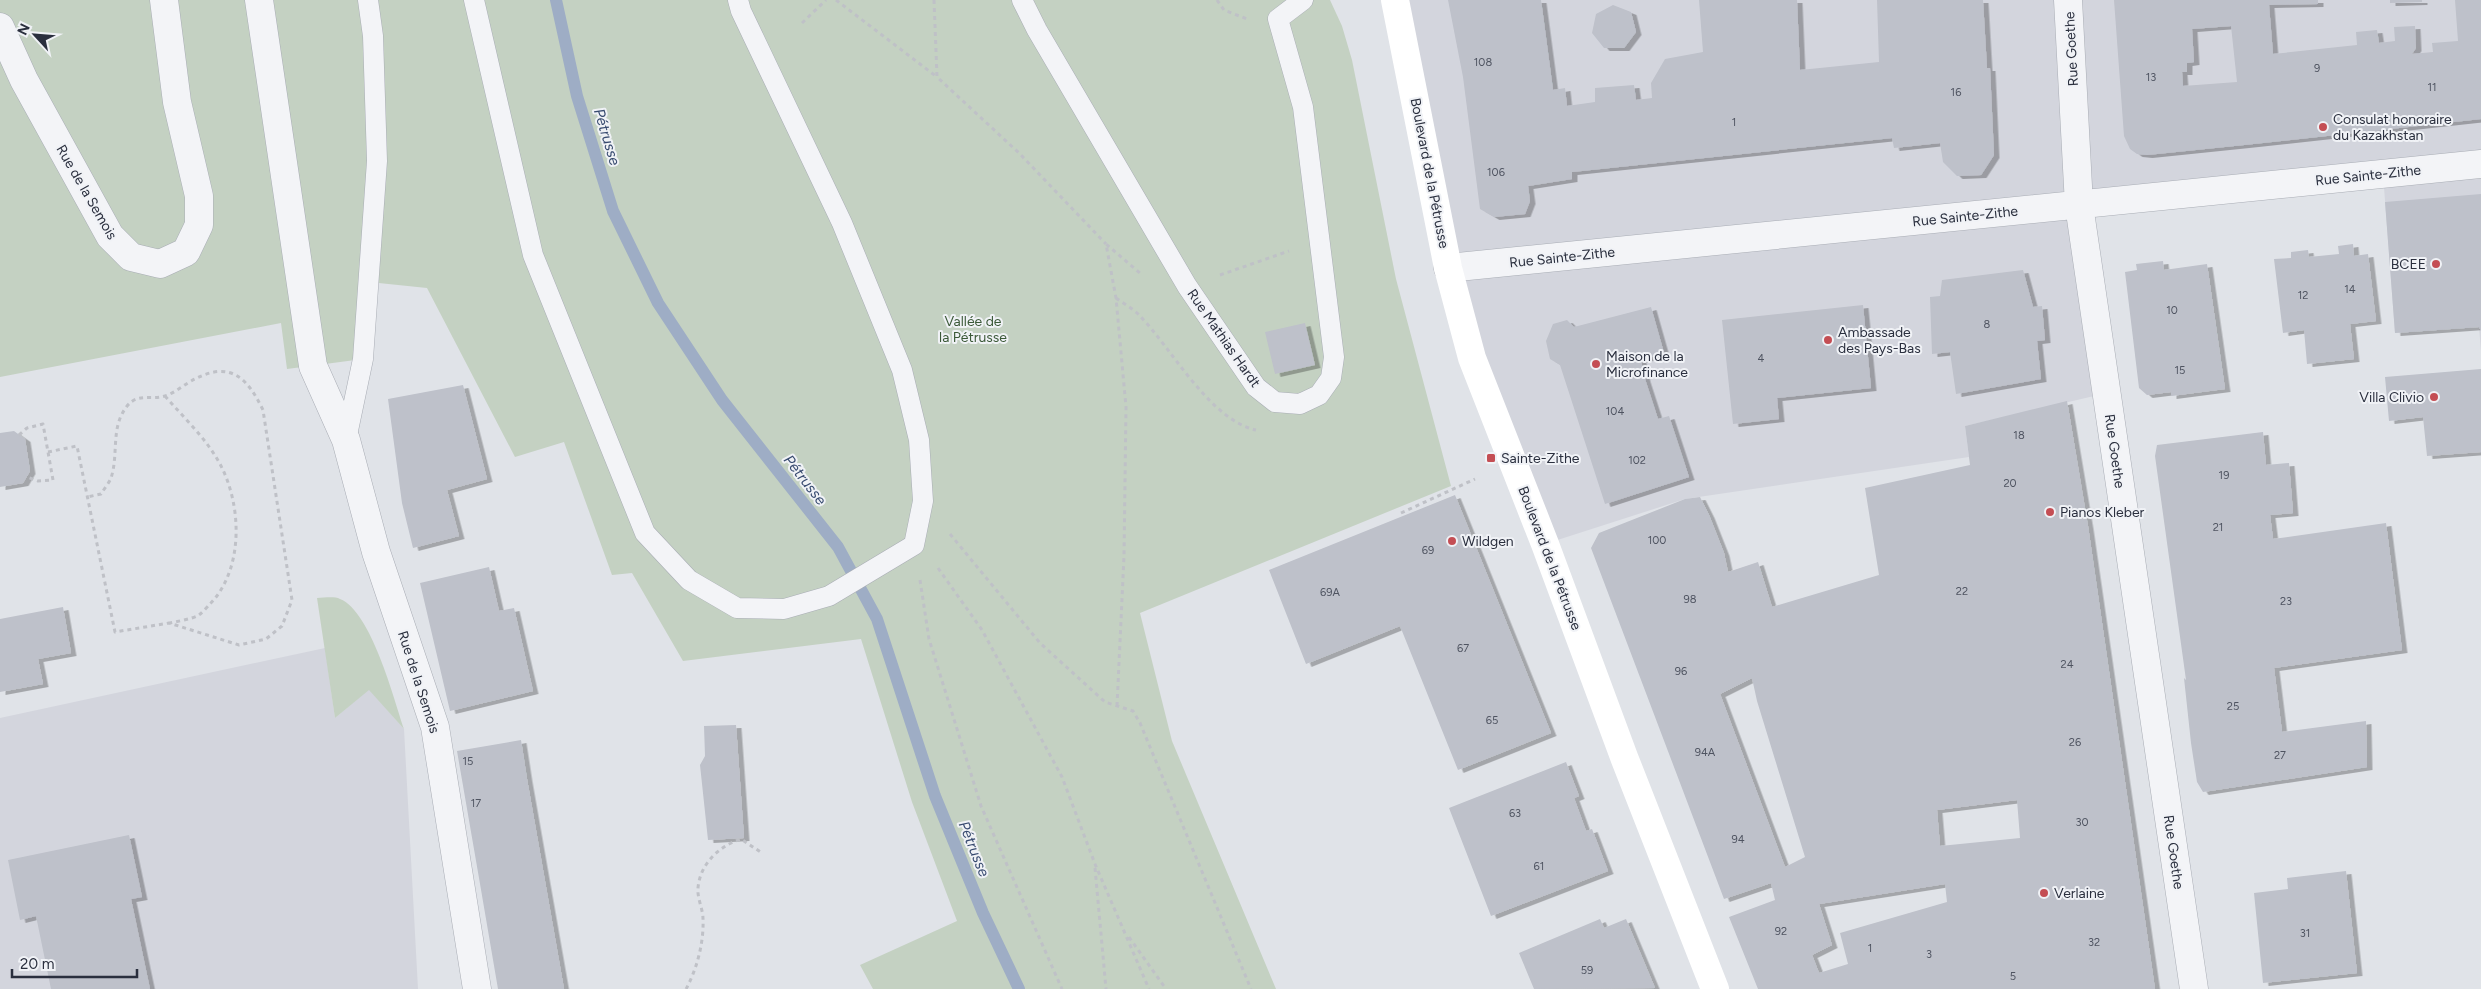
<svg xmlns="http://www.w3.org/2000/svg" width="2481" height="989" font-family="Figtree,sans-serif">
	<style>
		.built { fill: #d3d5dd }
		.green { fill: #c4d1c2 }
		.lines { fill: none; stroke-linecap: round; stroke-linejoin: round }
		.stream { stroke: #9eadc5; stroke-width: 12 }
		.building { fill: #bec1ca; fill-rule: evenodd; filter: url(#shadow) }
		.lane-casing { stroke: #a9adb5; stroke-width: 21 }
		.street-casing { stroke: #a9adb5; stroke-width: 29 }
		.path { stroke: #bfc1c7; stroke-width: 3; stroke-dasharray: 4 4; stroke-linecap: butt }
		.lane { stroke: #f3f4f7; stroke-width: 20 }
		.street { stroke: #f3f4f7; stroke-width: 28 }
		.secondary { stroke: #fff; stroke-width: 28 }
		.poi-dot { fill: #c44e54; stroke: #f0f2f6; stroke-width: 2 }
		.labels { text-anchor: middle; stroke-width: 4; stroke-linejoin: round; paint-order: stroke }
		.number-label { font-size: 11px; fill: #4f5461 }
		.street-label { font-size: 14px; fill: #2a2f3e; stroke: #f0f2f6 }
		.poi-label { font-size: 14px; fill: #2a2f3e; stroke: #f0f2f6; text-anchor: start }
		.park-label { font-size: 14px; fill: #3b5938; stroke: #f0f2f6 }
		.water-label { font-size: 15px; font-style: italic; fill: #374a6f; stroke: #f0f2f6 }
	</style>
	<defs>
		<filter id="shadow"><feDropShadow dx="5.5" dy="3" stdDeviation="0" flood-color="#0004"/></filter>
	</defs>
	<rect width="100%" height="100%" fill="#e0e3e8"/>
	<path class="built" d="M1395,0H2481V351L2479,327L2395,333L2383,174L2079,205L2107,393L1965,426L1969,457L1685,499L1545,544L1472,358Z
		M325,648L335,718L369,689L404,729L418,989H0V718Z"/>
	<path class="green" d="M0,0H1330L1342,26L1352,60L1396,279L1451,486L1140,613L1172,741L1276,989H873L860,965L957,921L912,802L861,639L683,661L632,573L612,575L564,442L515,457L427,288L369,282L363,359L287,369L281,323L0,377Z
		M317,598C324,598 334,596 340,599C371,611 394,699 404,729L369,690L335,718Z"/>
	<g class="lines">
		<path class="stream" d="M556,0L577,96L613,211L658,303L722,400L838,547L877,619L935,796L983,913L1019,989"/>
	</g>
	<path class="building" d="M1448,0H1541L1553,90L1565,88L1567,106L1595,102V88L1634,85L1636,100L1652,98L1651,83L1665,59L1703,52L1699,0H1797L1800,70L1879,62L1877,0H1983L1987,68H1990L1994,155L1981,175L1957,176L1943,162L1940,143L1894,148L1892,138L1572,172V179L1528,186L1530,201L1525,214L1494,217L1480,209L1463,77Z
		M2114,0H2318V4L2269,5L2273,54L2357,45L2356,32L2377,30L2379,43L2395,41L2394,27L2415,26L2416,48L2412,54L2433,52L2432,43L2458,41L2455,0H2481V119L2244,145L2147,155L2137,154L2130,149L2124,136ZM2231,26L2237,82L2183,86L2182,72H2187V63L2194,62L2192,29Z
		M2390,0H2422V2L2390,3Z
		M1613,5L1631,12L1636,32L1624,48H1604L1592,33L1596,14Z
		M2481,194V331L2479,327L2395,333L2385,202Z
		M2353,244L2354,256L2368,254L2376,321L2350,324L2354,359L2307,364L2304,330L2283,333L2274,259L2291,258V252L2308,250L2309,257L2339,254L2338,246Z
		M2163,261L2164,270L2207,264L2225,389L2171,396V392L2147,395L2139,388L2125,272L2137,270L2136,264Z
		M2023,270L2033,307L2042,306L2045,340L2037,341L2041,379L1956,394L1950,352L1932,354L1930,297L1940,296L1942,280Z
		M1863,305L1871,388L1777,398L1779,419L1733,424L1722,320Z
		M1651,307L1664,353L1641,360L1645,379L1658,419L1669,416L1689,477L1605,504L1560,365L1550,359L1546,341L1553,324L1567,320L1574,327Z
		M1305,323L1315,365L1275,374L1265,332Z
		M2481,369V452L2427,456L2423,417L2389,421L2385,377Z
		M463,385L487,479L447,490L459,536L413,548L402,503L388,399Z
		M2067,401L2088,526L2155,989H1758L1729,917L1775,900L1771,883L1724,899L1591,548L1599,533L1685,499L1700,497L1709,515L1724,553L1728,572L1758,562L1772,607L1879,575L1865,488L1970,465L1965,426ZM1752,678L1757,701L1805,857L1785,867L1720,694ZM2017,800L2020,838L1940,846L1937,810ZM1945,884L1947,902L1840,933L1848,964L1819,973L1812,955L1832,945L1819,904Z
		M14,431L25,439L30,471L23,483L0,487V433Z
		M2263,432L2266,465L2289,463L2293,513L2270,515L2273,539L2386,523L2402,650L2274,668L2282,732L2366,721L2367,767L2203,792L2197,782L2191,743L2184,678L2186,680L2155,456L2157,445Z
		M1455,495L1551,733L1458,770L1400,626L1306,664L1269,570Z
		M489,567L499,611L514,608L533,691L450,711L420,583Z
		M63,607L71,653L38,659L43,684L0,692V619Z
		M736,725L744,838L708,840L700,765L705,756L704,726Z
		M521,740L527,779L564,989H498L479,878L457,751Z
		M1566,762L1579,796L1574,798L1586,831L1592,829L1608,871L1491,916L1449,808Z
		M129,835L142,897L131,899L150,989H51L36,916L20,920L8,860Z
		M2346,871L2357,973L2263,983L2254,893L2288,889L2287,878Z
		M1600,919L1604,928L1626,919L1655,988L1534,989L1519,953Z"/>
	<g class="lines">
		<g class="lane-casing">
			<path id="lane" d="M474,0L533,255L645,533L689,580L737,608L784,609L829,596L914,545L923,501L919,440L902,370L842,223L741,11L738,0
				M1022,0L1037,30L1187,286L1256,387L1275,402L1300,404L1319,395L1331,378L1334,357L1303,107L1278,19L1303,0
				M346,440L363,359L377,161L373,36L368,0"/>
		</g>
		<g class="street-casing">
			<path id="street" d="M259,0L313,366L346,440L376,552L435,727L477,989
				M2068,0L2079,205L2194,989
				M0,27L24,80L110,236L131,257L160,264L186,252L199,225V196L177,102L164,0
				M1448,268L2481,164"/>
		</g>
		<path class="path" d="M836,0L937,77
			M934,0L937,77L1019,153L1106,244
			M1217,0L1224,10L1247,19
			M802,23L826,0
			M1220,275L1289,251
			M1116,298C1124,304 1134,309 1140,316C1172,349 1210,420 1256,430
			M165,396C184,418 206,438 220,464C242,505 244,569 210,604C207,607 203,612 199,615C192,619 179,621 170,623
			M19,435L27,428L43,424L53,480L38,481L27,477
			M48,452L77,446L115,632L169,623L239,645L266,639L282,626L292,600L263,410C248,379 231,360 195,379C186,383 175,393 165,396C148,401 134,390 122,414C112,433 118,457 111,478C109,483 104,489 101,494L87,497
			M1401,513L1475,479
			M950,534L1040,643L1105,702L1133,711L1140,723L1251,989
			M938,568L982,630L1062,777L1095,864L1149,989
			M920,580L929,639L981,806L1062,989
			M1117,706L1124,556L1126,407L1116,298L1106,244L1141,274
			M1095,868L1106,989
			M1129,937L1166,989
			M686,989C697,969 704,942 703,919C703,909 697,898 698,888C700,864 719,846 741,839L762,853"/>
		<use href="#lane" class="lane"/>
		<use href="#street" class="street"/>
		<path class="secondary" d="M1395,0L1448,268L1472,358L1545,544L1624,757L1715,989"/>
	</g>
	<g class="poi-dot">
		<circle cx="2323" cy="127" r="5"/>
		<circle cx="2436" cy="264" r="5"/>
		<circle cx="1828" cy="340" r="5"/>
		<circle cx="1596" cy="364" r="5"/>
		<circle cx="2434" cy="397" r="5"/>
		<rect x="1486" y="453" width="10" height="10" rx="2.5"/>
		<circle cx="2050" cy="512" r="5"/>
		<circle cx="1452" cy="541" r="5"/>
		<circle cx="2044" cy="893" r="5"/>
	</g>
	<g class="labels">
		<g class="number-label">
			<text x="1483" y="66">108</text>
			<text x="2317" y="72">9</text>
			<text x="2151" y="81">13</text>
			<text x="2432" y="91">11</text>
			<text x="1956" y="96">16</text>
			<text x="1734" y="126">1</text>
			<text x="1496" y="176">106</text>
			<text x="2350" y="293">14</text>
			<text x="2303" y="299">12</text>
			<text x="2172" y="314">10</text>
			<text x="1987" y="328">8</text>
			<text x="1761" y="362">4</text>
			<text x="2180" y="374">15</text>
			<text x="1615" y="415">104</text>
			<text x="2019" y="439">18</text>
			<text x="1637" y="464">102</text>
			<text x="2224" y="479">19</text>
			<text x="2010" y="487">20</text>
			<text x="2218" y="531">21</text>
			<text x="1657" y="544">100</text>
			<text x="1428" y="554">69</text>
			<text x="1962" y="595">22</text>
			<text x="1330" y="596">69A</text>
			<text x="1690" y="603">98</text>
			<text x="2286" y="605">23</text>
			<text x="1463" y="652">67</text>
			<text x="2067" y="668">24</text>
			<text x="1681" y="675">96</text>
			<text x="2233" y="710">25</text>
			<text x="1492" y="724">65</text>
			<text x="2075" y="746">26</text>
			<text x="1705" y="756">94A</text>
			<text x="2280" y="759">27</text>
			<text x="468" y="765">15</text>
			<text x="476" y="807">17</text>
			<text x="1515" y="817">63</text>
			<text x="2082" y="826">30</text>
			<text x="1738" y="843">94</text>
			<text x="1539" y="870">61</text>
			<text x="1781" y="935">92</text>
			<text x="2305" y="937">31</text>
			<text x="2094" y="946">32</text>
			<text x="1870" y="952">1</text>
			<text x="1929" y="958">3</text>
			<text x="1587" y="974">59</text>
			<text x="2013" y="980">5</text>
		</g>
		<g class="street-label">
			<text transform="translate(2071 49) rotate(-93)" y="5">Rue Goethe</text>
			<text transform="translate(1430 173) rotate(79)" y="5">Boulevard de la Pétrusse</text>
			<text transform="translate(2368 175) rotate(-6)" y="5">Rue Sainte-Zithe</text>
			<text transform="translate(87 192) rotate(60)" y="5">Rue de la Semois</text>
			<text transform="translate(1965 216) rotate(-6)" y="5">Rue Sainte-Zithe</text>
			<text transform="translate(1562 257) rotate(-6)" y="5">Rue Sainte-Zithe</text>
			<text transform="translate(1224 338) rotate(55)" y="5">Rue Mathias Hardt</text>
			<text transform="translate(2115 451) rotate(82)" y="5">Rue Goethe</text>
			<text transform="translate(1550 558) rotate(69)" y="5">Boulevard de la Pétrusse</text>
			<text transform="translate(419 682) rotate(72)" y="5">Rue de la Semois</text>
			<text transform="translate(2174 852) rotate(82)" y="5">Rue Goethe</text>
		</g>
		<g class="poi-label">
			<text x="2333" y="124">Consulat honoraire<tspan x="2333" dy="16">du Kazakhstan</tspan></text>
			<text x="2426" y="269" text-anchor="end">BCEE</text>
			<text x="1838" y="337">Ambassade<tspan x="1838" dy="16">des Pays-Bas</tspan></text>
			<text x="1606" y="361">Maison de la<tspan x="1606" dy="16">Microfinance</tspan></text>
			<text x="2424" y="402" text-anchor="end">Villa Clivio</text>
			<text x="1501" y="463">Sainte-Zithe</text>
			<text x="2060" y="517">Pianos Kleber</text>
			<text x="1462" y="546">Wildgen</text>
			<text x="2054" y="898">Verlaine</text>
		</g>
		<g class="park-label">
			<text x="973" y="326">Vallée de<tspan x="973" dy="16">la Pétrusse</tspan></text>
		</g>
		<g class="water-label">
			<text transform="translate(607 137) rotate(73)" y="5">Pétrusse</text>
			<text transform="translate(805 480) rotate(52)" y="5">Pétrusse</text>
			<text transform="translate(974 849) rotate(68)" y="5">Pétrusse</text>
		</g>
	</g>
	<g transform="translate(35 35) rotate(296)" stroke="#f0f2f6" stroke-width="4" paint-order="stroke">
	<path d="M0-4L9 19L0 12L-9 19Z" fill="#2a2f3e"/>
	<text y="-8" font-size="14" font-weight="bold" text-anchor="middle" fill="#2a2f3e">N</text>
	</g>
	<path d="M12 969v8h125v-8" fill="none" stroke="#2a2f3e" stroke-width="2.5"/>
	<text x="20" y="969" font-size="15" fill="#2a2f3e" stroke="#f0f2f6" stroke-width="4" paint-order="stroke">20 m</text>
</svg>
